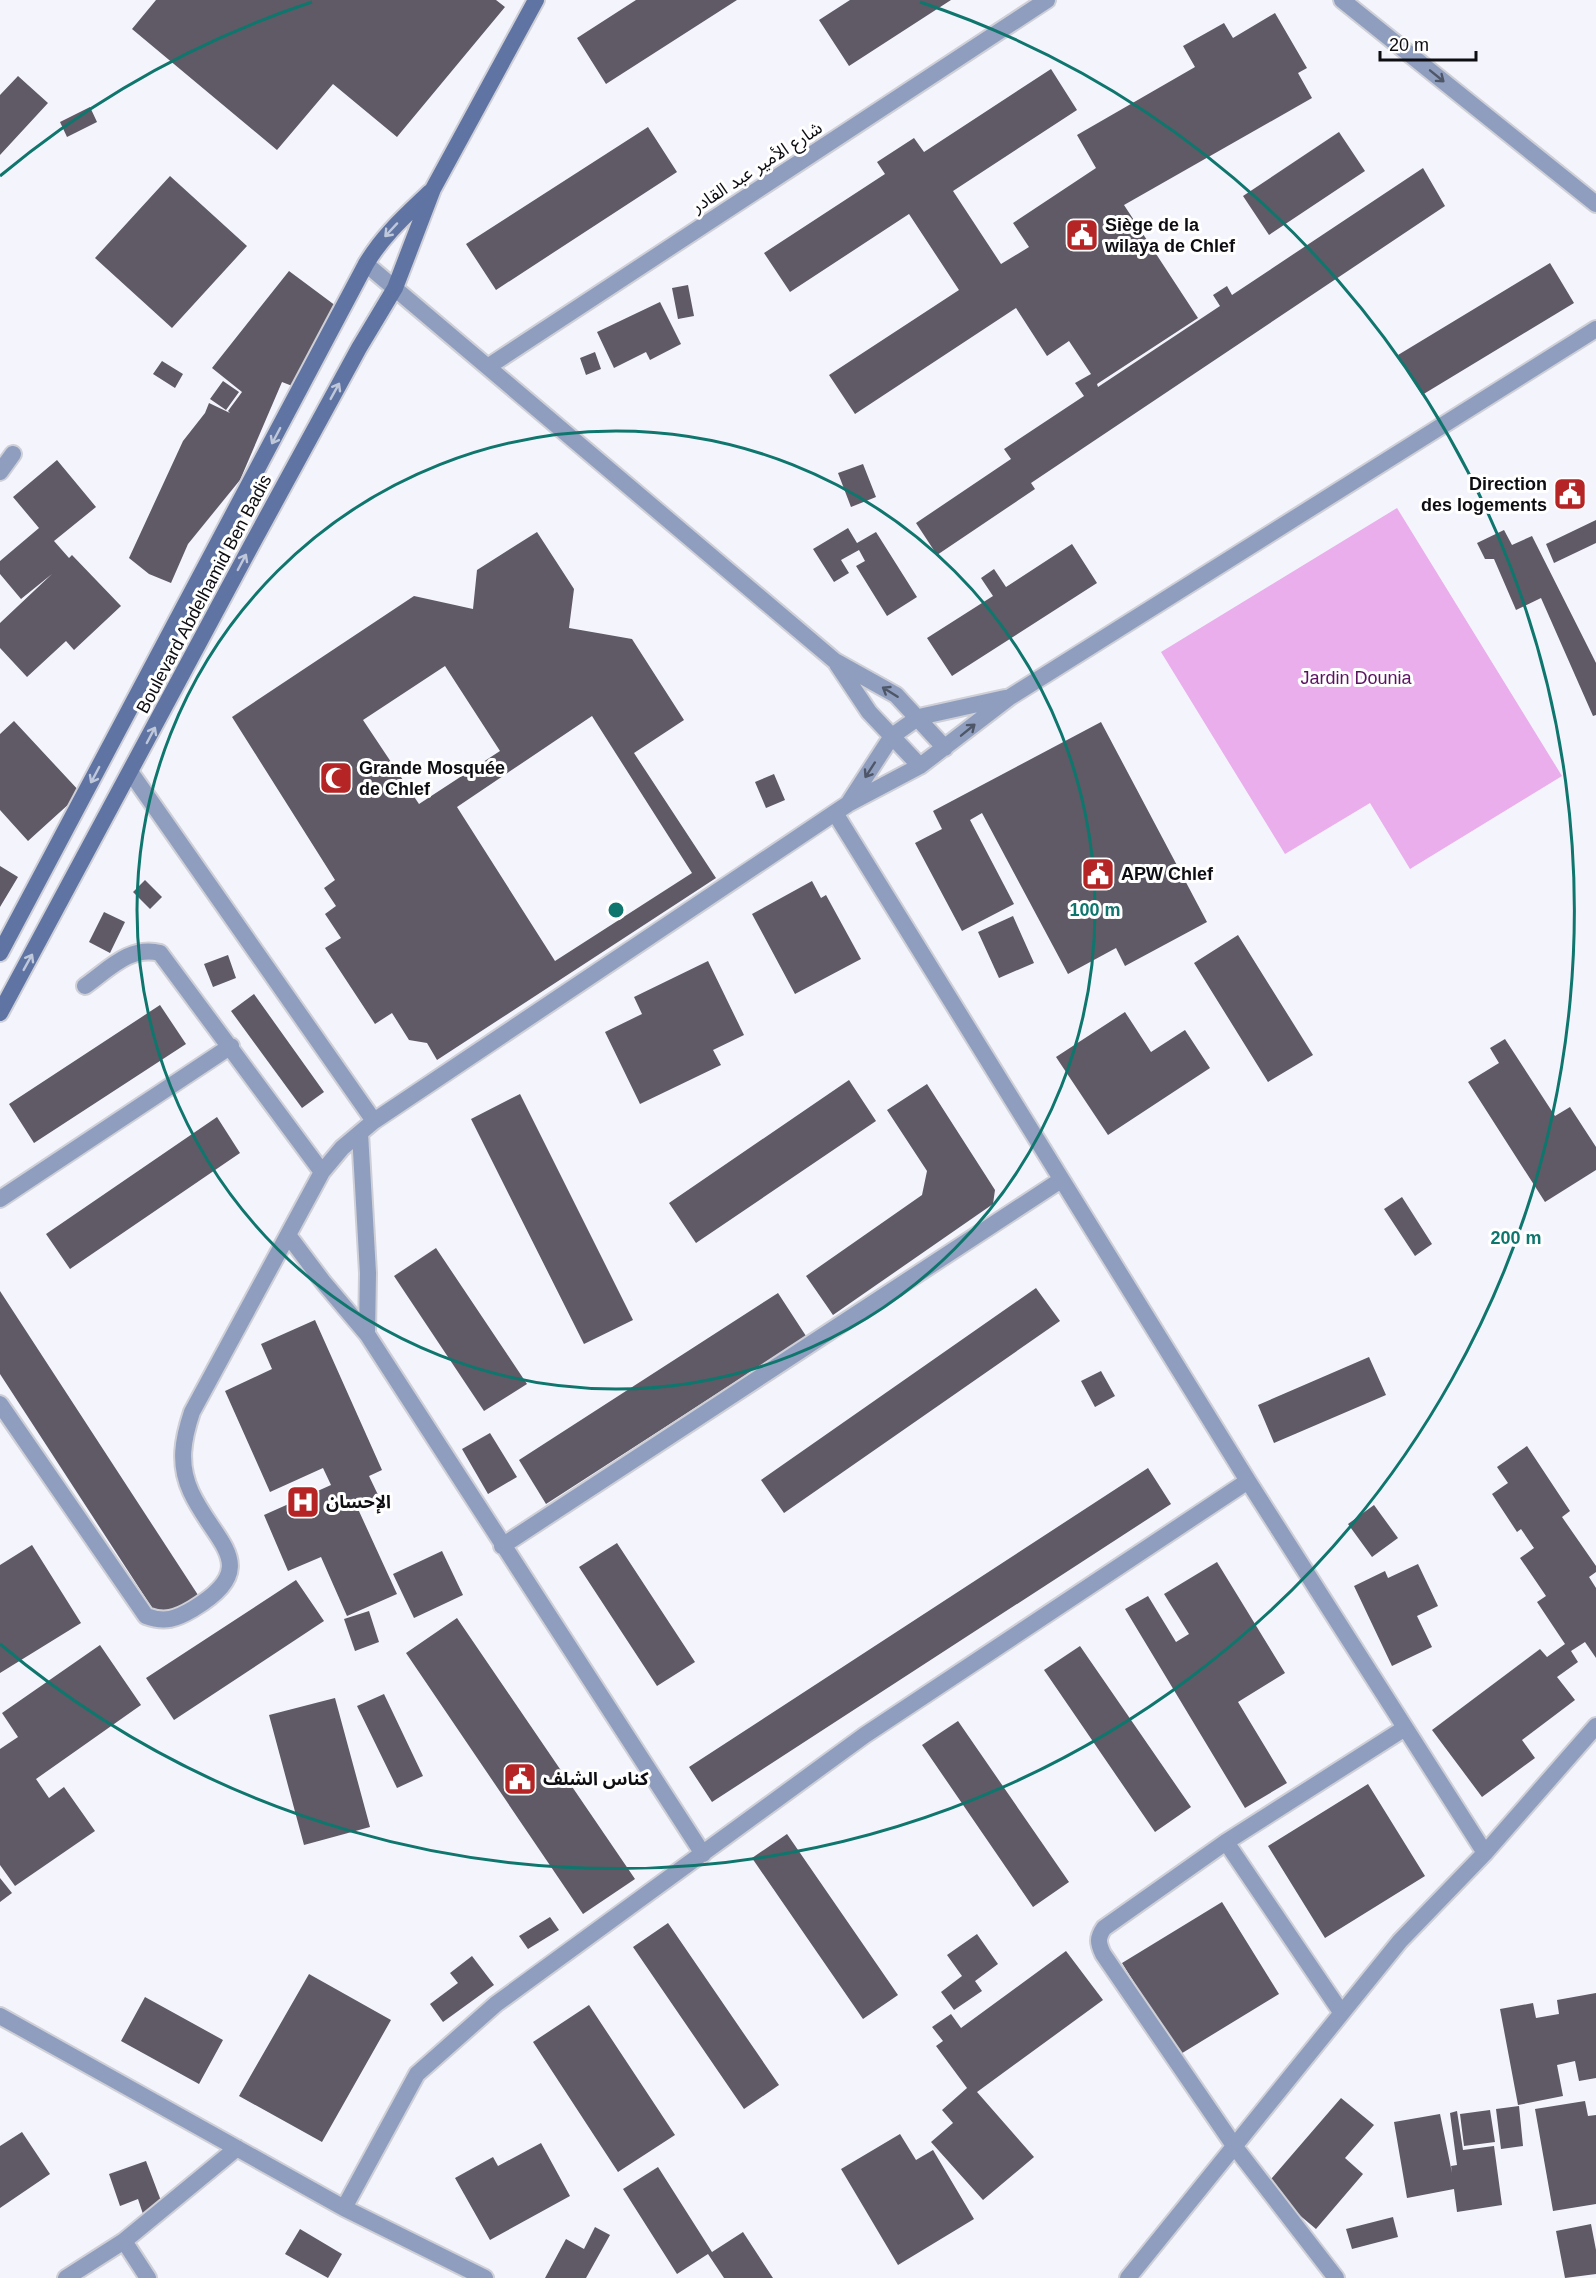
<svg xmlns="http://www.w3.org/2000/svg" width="1596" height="2278" font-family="Helvetica,'Noto Sans Arabic',sans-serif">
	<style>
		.green { fill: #e9aeeb }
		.building { fill: #5f5a65; fill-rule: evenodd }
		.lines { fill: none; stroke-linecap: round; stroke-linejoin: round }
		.minor-casing { stroke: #cfcfd7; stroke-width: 20 }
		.tertiary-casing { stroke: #cfcfd7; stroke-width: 20 }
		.secondary-casing { stroke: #cfcfd7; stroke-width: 20 }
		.minor { stroke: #8f9ebe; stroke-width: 16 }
		.tertiary { stroke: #8f9ebe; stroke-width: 16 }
		.secondary { stroke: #5f74a2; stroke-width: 16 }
		.oneway { stroke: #4e5668 }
		.oneway2 { stroke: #bfc7da }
		.ring { fill: none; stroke: #0f766e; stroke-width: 3 }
		.labels { text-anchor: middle; stroke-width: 6; stroke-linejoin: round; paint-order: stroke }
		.street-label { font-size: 18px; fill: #0d0d12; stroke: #fff }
		.poi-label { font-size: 18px; font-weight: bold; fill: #0d0d12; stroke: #fff; text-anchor: start }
		.park-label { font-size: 18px; fill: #5c1261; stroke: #fff }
		.centre { fill: #0f766e; stroke: #fff; stroke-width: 3 }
		.ring-label { font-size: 18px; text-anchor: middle; font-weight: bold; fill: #0f766e; stroke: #fff; stroke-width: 6; stroke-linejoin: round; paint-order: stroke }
	</style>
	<rect width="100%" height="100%" fill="#f4f4fd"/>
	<path class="green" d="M1397,508L1562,776L1410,869L1370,803L1285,854L1161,652Z"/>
	<path class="building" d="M156,0H496L505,7L397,137L333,84L277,150L132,29Z
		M636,0H737L606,84L577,38Z
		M850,0H951L849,66L819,20Z
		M1275,13L1307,68L1298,73L1312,98L1124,205L1198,318L1097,384L1098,387L1220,306L1213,295L1227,286L1232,295L1423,168L1445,206L1031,483L1035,489L937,555L916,523L1011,459L1004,449L1084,396L1075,383L1091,374L1069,341L1047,356L1016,308L855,414L829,375L959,290L909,214L790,292L764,253L885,174L877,162L914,138L924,152L1051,69L1077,110L953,191L1001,264L1029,247L1013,223L1096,168L1077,135L1195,67L1183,46L1224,23L1233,38Z
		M18,76L48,103L0,155V95Z
		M90,107L97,122L67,137L60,122Z
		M648,127L677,172L496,290L466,244Z
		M1339,132L1365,171L1269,235L1243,196Z
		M170,176L247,246L172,328L95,258Z
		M1550,263L1574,303L1422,395L1398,355Z
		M289,271L336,306L300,389L282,382L240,480L188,544L171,583L149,574L129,558L183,441L205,413L209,403L230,413L228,411L242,392L212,368Z
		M688,285L694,316L678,319L672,288Z
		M660,302L681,344L650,360L646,352L614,368L597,332Z
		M595,352L601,369L586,375L580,358Z
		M162,361L183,374L175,388L153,374Z
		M223,381L239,392L226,410L210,399Z
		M57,460L96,507L54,541L69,558L72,555L121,606L74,650L66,641L27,677L0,648V623L52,574L21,599L0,574V561L39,528L13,497Z
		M863,464L876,497L851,507L838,473Z
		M1596,520V543L1554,563L1546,544Z
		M848,528L857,543L876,532L917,597L887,616L856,566L865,561L859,550L841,560L849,573L834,582L813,549Z
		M1504,530L1512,545L1532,536L1596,663V715L1593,716L1541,598L1516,610L1494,559H1485L1477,543Z
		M537,532L574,589L569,628L632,639L684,720L634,753L716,878L437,1060L427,1043L409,1040L392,1013L375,1024L325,948L341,938L325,914L336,906L324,888L335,880L232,717L414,596L473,609L477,570ZM445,666L500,751L419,804L363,720ZM592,716L692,873L555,961L457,807Z
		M1072,544L1097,583L952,676L927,638L993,596L981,578L994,569L1006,587Z
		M14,721L81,793L28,841L0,810V734Z
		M1101,722L1207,922L1125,966L1116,948L1068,974L982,813L970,820L1014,904L962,931L915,843L942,829L933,811Z
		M774,774L785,800L766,808L755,782Z
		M0,866L18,877L0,907Z
		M145,880L162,897L150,909L133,892Z
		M812,881L821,898L826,895L861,959L795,994L752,914Z
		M104,912L125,922L110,953L89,942Z
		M1013,916L1034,963L999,978L978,932Z
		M1238,935L1313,1055L1268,1082L1194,963Z
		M228,955L236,978L213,987L204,964Z
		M708,961L744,1035L713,1050L721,1065L640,1104L605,1032L642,1014L634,997Z
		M254,994L324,1092L302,1108L231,1011Z
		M160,1005L186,1044L34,1143L9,1104Z
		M1125,1012L1151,1052L1185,1030L1210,1068L1108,1135L1056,1057Z
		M1505,1039L1555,1116L1570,1107L1596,1147V1170L1545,1202L1468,1082L1499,1063L1490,1048Z
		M849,1080L876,1121L696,1243L669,1203Z
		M927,1084L995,1190L993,1204L833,1315L806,1276L922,1195L927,1171L887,1110Z
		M520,1094L633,1320L584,1344L471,1119Z
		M217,1117L240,1153L70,1269L46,1234Z
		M1402,1197L1432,1244L1415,1256L1384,1209Z
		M436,1248L527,1384L484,1411L394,1276Z
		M1036,1288L1060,1321L784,1513L761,1480Z
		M0,1291L198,1595L160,1620L0,1374Z
		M778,1293L806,1336L546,1504L519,1460Z
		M315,1320L382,1470L369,1476L380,1499L358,1509L397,1594L347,1616L321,1557L288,1571L264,1515L331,1485L323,1468L270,1492L225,1391L272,1369L261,1344Z
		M1369,1357L1386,1395L1274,1443L1258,1405Z
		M1101,1371L1115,1396L1095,1407L1081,1381Z
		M490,1433L517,1477L488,1494L462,1449Z
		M1527,1446L1570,1511L1562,1517L1596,1566V1572L1589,1577L1596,1588V1658L1585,1642L1571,1651L1578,1662L1557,1677L1575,1700L1522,1740L1535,1758L1482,1797L1432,1730L1540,1649L1547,1657L1565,1644L1537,1602L1546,1596L1520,1558L1534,1548L1521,1529L1517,1532L1492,1494L1508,1483L1497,1467Z
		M1148,1468L1171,1504L712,1802L689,1767Z
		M1374,1505L1398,1538L1372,1557L1348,1524Z
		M617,1543L695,1662L657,1686L579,1567Z
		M32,1545L81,1623L0,1673V1565Z
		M442,1551L463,1595L414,1618L393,1574Z
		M1217,1562L1285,1673L1238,1702L1287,1783L1245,1808L1125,1609L1148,1596L1176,1642L1189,1634L1164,1594Z
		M1418,1564L1438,1606L1417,1616L1432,1647L1392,1666L1354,1586L1385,1571L1388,1578Z
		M296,1580L324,1621L174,1720L146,1678Z
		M369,1611L379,1642L355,1651L344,1619Z
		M457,1618L635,1879L583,1914L406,1653Z
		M100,1645L141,1705L36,1779L49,1798L64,1787L95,1831L15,1886L0,1865V1749L18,1737L2,1713Z
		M1080,1646L1191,1807L1155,1832L1044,1670Z
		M384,1694L423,1776L397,1788L357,1706Z
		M335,1698L370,1827L304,1845L269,1715Z
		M958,1721L1069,1882L1033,1907L922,1745Z
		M1368,1784L1425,1876L1325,1938L1268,1846Z
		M787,1834L898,1995L863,2019L752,1858Z
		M0,1878L12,1893L0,1902Z
		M1222,1902L1279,1994L1179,2055L1122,1963Z
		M550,1917L559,1930L528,1949L519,1936Z
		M668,1923L779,2085L744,2109L633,1947Z
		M977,1934L998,1964L975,1981L982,1991L954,2010L941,1992L962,1976L947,1955Z
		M1066,1951L1103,2000L977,2092L1034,2157L983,2200L931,2142L953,2123L942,2110L967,2088L936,2046L943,2041L932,2027L951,2014L961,2028Z
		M472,1956L494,1985L443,2022L430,2004L458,1983L450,1973Z
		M309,1974L391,2020L322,2142L239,2096Z
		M1596,1993V2078L1579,2081L1575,2061L1557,2065L1563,2096L1518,2105L1500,2009L1533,2003L1536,2018L1559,2014L1557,2000Z
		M145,1997L223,2040L199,2084L121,2041Z
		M589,2005L675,2135L618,2172L533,2042Z
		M1341,2098L1374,2125L1345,2158L1363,2174L1316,2229L1265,2186Z
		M1585,2101L1588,2116L1596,2115V2204L1553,2211L1535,2109Z
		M1519,2106L1523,2146L1501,2149L1496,2109Z
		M1490,2110L1495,2142L1464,2146L1460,2114Z
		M1457,2111L1463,2150L1494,2146L1502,2205L1457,2212L1454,2189L1407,2198L1394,2122L1440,2114L1452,2173L1451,2166L1457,2165L1450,2113Z
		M22,2132L50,2174L0,2208V2146Z
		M900,2134L916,2160L933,2150L974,2219L898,2265L841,2169Z
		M541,2143L570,2196L490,2240L455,2178L493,2157L498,2166Z
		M146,2161L163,2206L143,2214L138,2199L120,2206L109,2174Z
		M658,2167L712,2252L743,2232L773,2278H724L708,2254L677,2274L623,2189Z
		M1393,2217L1398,2237L1352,2249L1346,2229Z
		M1591,2224L1596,2250V2274L1565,2278L1556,2231Z
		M595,2227L610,2235L586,2278H545L566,2239L584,2249Z
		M300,2229L342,2254L328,2278L285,2254Z"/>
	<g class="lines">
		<g class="minor-casing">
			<path id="minor" d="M366,264L835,661L896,695L945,748
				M489,366L1047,0
				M0,472L13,454
				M837,664L869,712L920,766
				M131,773L374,1121
				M848,804L892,736L919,717L1005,698
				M835,813L1248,1481L1485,1853
				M85,986C108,970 130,945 160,953L322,1172
				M360,1133L368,1273L367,1334
				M0,1199L231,1046
				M288,1235L324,1283L367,1334L703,1854
				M0,1404L146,1616C165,1623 176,1619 193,1609C264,1566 215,1544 191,1492C178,1464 183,1439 192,1412L322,1172L342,1148L374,1121L848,804L920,766L1010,697L1596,329
				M502,1546L1061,1180
				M1226,1842L1341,2012
				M0,2016L344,2208L485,2278
				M344,2208L417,2074L496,2004L865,1735L1248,1481
				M124,2241L148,2278
				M66,2278L124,2241L237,2148
				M1128,2278L1400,1941L1485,1853L1596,1726
				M1336,2278L1235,2147L1103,1954C1098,1943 1097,1938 1104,1928L1226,1842L1405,1728"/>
		</g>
		<g class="tertiary-casing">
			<path id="tertiary" d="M1342,0L1596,204"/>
		</g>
		<g class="secondary-casing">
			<path id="secondary" d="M0,953L366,264C383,235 406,215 430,192
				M0,1013L251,546L359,348L395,288L433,189L536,0"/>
		</g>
		<use href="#minor" class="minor"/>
		<use href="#tertiary" class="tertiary"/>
		<use href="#secondary" class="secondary"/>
	</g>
	<defs><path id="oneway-shaft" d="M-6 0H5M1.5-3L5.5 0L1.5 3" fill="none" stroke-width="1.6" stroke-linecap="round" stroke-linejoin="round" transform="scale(1.5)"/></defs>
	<g class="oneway">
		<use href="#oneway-shaft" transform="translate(1437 76) rotate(39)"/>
		<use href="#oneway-shaft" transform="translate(890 692) rotate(-148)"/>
		<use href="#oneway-shaft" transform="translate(968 730) rotate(-39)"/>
		<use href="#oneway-shaft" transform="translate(870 770) rotate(123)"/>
	</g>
	<g class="oneway2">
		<use href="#oneway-shaft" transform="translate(391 230) rotate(133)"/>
		<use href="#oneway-shaft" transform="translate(335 391) rotate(-61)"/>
		<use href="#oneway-shaft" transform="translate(276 436) rotate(118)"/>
		<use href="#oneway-shaft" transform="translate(242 562) rotate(-62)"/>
		<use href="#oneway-shaft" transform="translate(151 735) rotate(-62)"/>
		<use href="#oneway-shaft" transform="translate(95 775) rotate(118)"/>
		<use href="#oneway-shaft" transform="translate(28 962) rotate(-61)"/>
	</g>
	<g class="ring">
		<circle cx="616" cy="910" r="479"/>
		<path d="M0 176A958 958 0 0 1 312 2M920 2A958 958 0 1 1 0 1644"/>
	</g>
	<defs>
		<g id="civic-square" transform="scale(1.725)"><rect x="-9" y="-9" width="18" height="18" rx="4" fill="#b52525" stroke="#fff"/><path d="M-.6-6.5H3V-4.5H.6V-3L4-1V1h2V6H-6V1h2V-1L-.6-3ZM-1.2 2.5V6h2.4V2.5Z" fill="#fff"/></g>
		<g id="mosque-square" transform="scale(1.725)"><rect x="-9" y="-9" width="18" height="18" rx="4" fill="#b52525" stroke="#fff"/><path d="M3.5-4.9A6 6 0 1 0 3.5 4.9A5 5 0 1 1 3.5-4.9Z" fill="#fff"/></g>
		<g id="hospital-square" transform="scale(1.725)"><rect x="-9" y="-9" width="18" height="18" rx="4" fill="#b52525" stroke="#fff"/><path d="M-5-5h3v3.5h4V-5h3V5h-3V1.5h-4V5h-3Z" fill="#fff"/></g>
	</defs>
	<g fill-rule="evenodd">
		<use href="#civic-square" x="1082" y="235"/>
		<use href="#civic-square" x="1570" y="494"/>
		<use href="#mosque-square" x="336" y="778"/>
		<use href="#civic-square" x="1098" y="874"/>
		<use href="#hospital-square" x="303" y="1502"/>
		<use href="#civic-square" x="520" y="1779"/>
	</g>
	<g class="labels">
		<g class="street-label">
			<text transform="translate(757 167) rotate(-33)" y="6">شارع الأمير عبد القادر</text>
			<text transform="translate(204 594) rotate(-62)" y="6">Boulevard Abdelhamid Ben Badis</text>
		</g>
		<g class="poi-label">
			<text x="1105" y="231">Siège de la<tspan x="1105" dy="21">wilaya de Chlef</tspan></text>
			<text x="1547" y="490" text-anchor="end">Direction<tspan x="1547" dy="21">des logements</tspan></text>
			<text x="359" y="774">Grande Mosquée<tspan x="359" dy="21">de Chlef</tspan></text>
			<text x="1121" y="880">APW Chlef</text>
			<text x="326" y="1508">الإحسان</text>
			<text x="543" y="1785">كناس الشلف</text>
		</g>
		<g class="park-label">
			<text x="1356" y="684">Jardin Dounia</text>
		</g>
	</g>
	<circle cx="616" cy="910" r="9" class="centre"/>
	<g class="ring-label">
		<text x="1095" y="916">100 m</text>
		<text x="1516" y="1244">200 m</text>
	</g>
	<path d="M1380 51v9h96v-9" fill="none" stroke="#0d0d12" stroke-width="3"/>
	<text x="1389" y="51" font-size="18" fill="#0d0d12" stroke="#ffffff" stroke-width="4.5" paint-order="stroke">20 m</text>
</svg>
